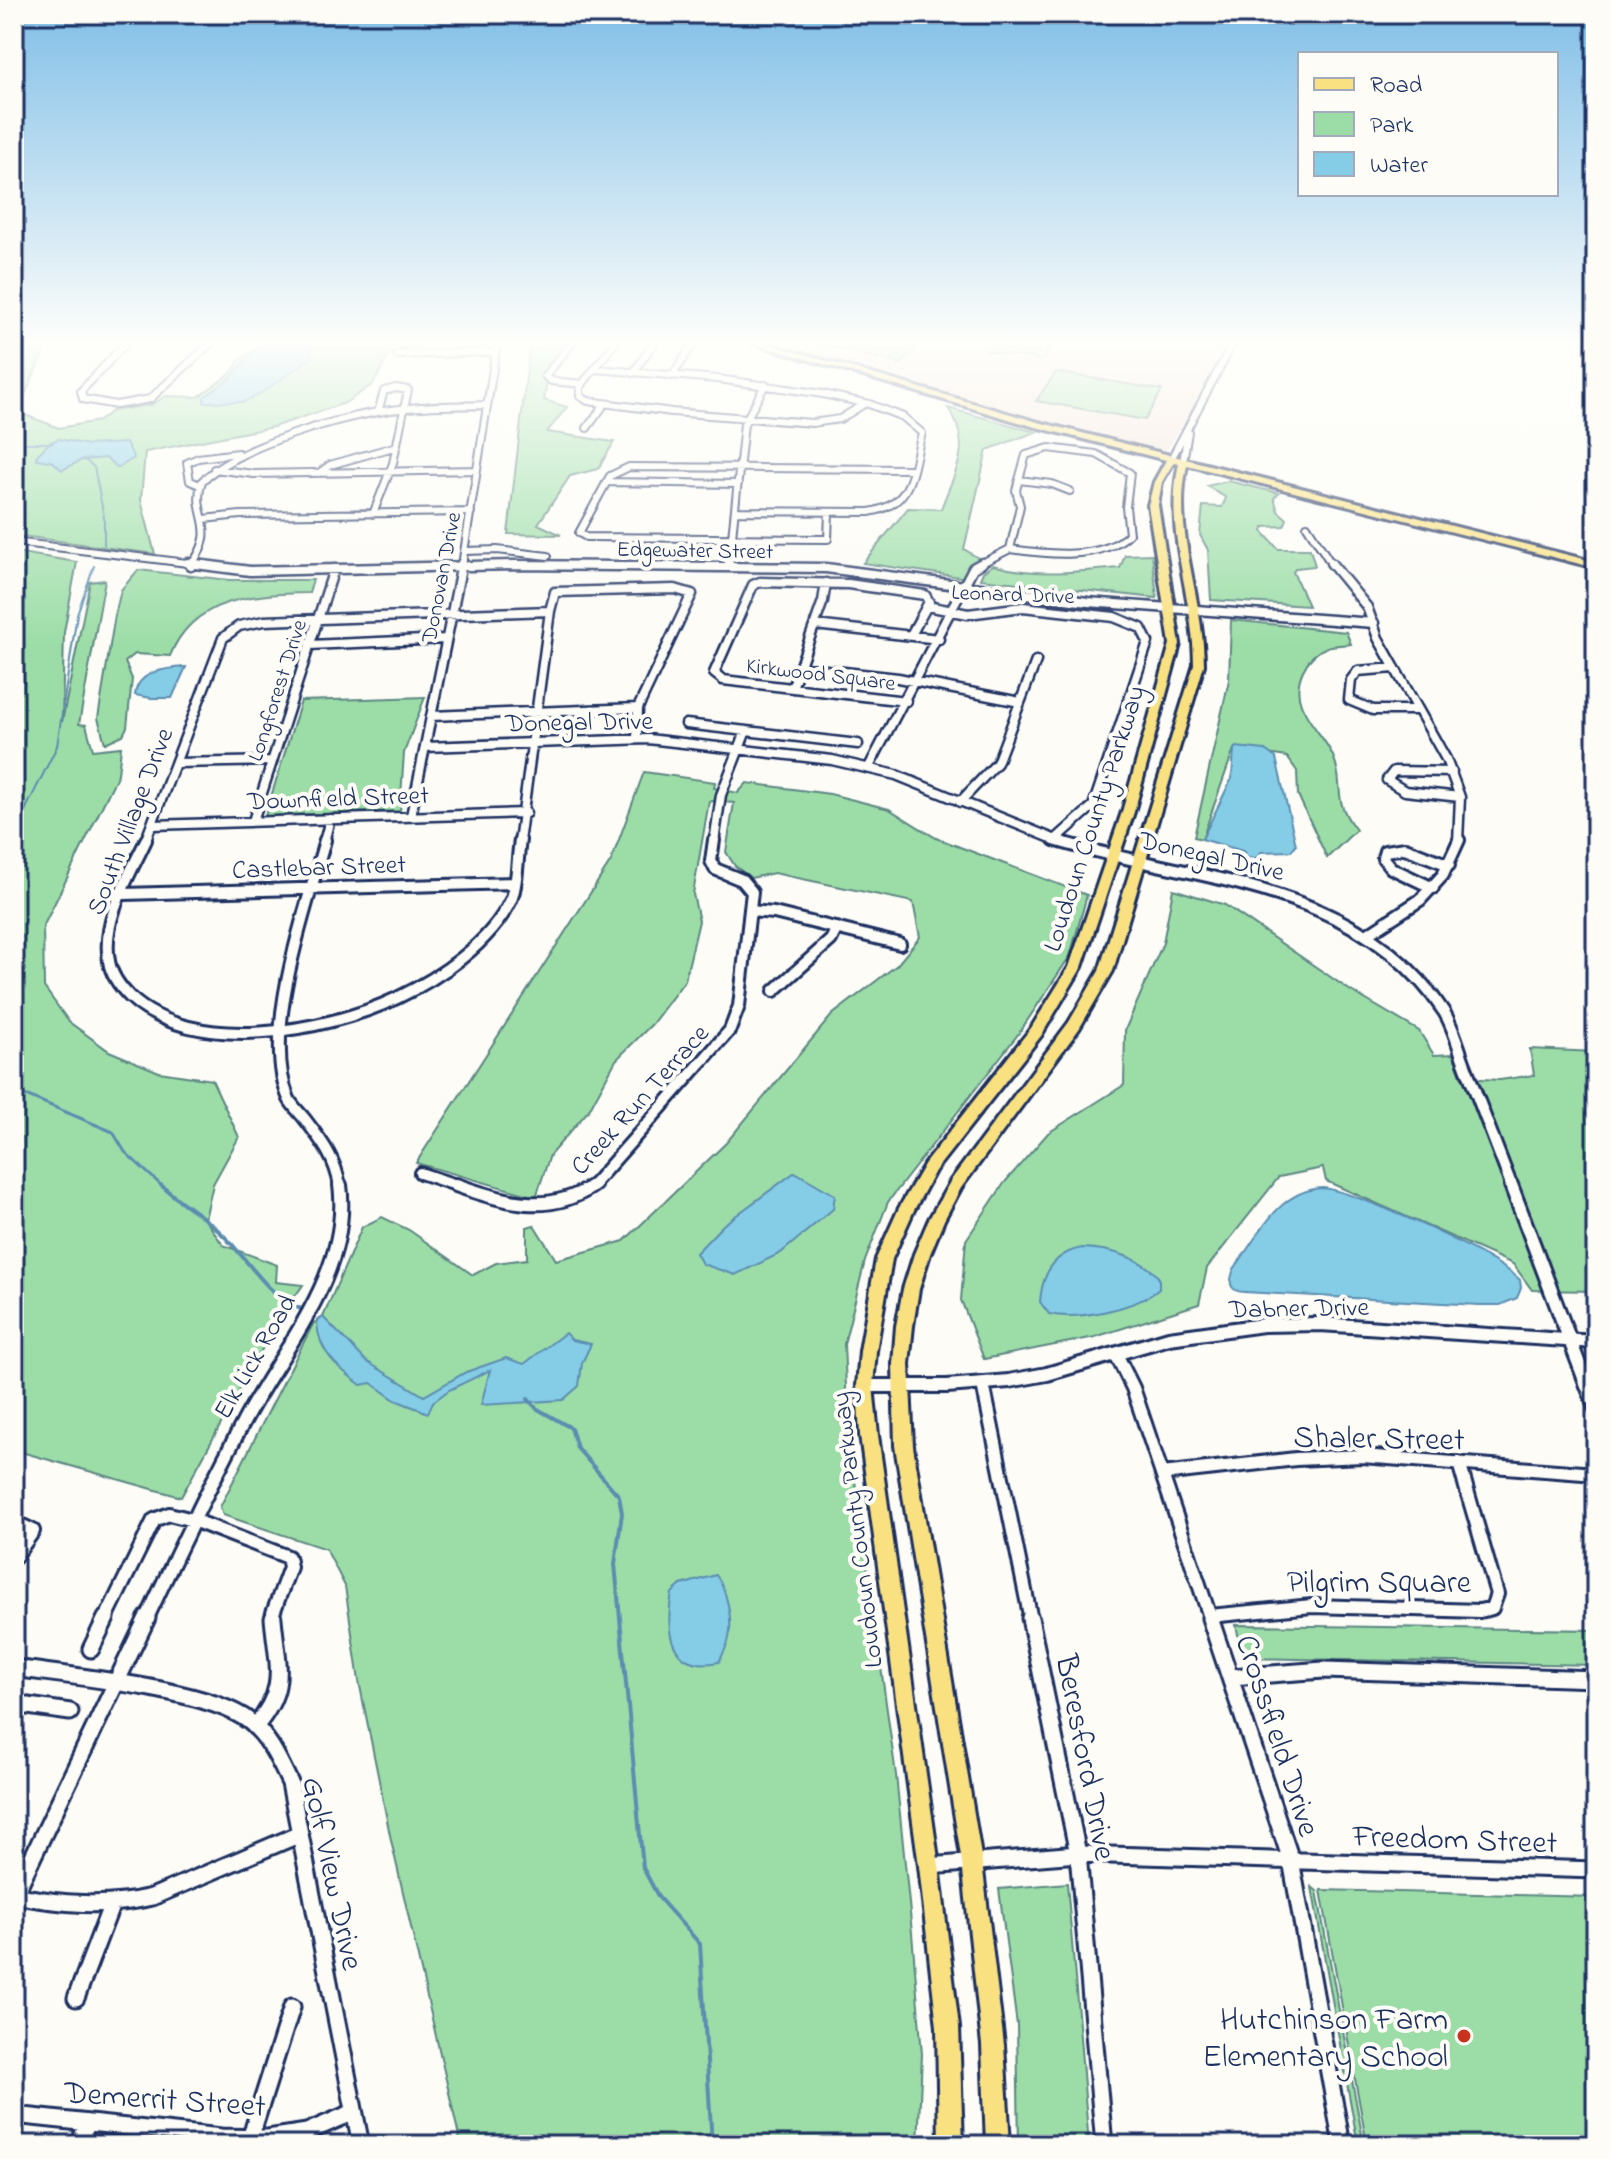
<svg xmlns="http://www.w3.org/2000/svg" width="1610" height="2159" font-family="'Indie Flower',sans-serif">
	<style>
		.built { fill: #f5e3db }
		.green { fill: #9cdda7; stroke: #5c8682; stroke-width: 2 }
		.water { fill: #85cce6; stroke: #5b8db0; stroke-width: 2 }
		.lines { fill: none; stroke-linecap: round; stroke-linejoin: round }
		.stream-far2 { stroke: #5b8db0; stroke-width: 2 }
		.stream-far1 { stroke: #5b8db0; stroke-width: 3 }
		.stream { stroke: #5b8db0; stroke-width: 4 }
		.minor-far4-casing { stroke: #1b2f5e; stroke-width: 10 }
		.minor-far3-casing { stroke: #1b2f5e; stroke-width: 13 }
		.minor-far2-casing { stroke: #1b2f5e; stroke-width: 16 }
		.minor-far1-casing { stroke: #1b2f5e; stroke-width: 18 }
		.minor-casing { stroke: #1b2f5e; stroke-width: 21 }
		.major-casing { stroke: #1b2f5e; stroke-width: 6 }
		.minor-far4 { stroke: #fdfcf7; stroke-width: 6 }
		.minor-far3 { stroke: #fdfcf7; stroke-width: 8 }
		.minor-far2 { stroke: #fdfcf7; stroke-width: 10 }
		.minor-far1 { stroke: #fdfcf7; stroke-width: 12 }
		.minor { stroke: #fdfcf7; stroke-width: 15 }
		.major { fill: #f9e181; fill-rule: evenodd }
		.poi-dot { fill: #c8321e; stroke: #fdfcf7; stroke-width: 3 }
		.labels { text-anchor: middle; stroke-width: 8; stroke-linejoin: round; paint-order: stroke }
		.far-street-label { font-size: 22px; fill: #1b2f5e; stroke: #fdfcf7 }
		.street-label { font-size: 26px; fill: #1b2f5e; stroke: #fdfcf7 }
		.near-street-label { font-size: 32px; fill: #1b2f5e; stroke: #fdfcf7 }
		.near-poi-label { font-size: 32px; fill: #1b2f5e; stroke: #fdfcf7; text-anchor: end }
	</style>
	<rect width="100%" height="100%" fill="#fdfcf7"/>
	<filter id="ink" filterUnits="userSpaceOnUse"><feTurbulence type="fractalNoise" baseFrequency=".0125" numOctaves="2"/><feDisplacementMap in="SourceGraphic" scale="16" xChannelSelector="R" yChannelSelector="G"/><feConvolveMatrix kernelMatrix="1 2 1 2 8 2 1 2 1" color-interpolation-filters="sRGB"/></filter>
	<g filter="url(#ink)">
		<path class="built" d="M773,343H918L913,352L920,343H1226L1194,407L1166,451L993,408Z"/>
		<path class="green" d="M14,343H48L17,412L59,428L99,421L112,411L151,405L166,396L198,397L231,373L240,360L264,343H396L373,384L345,403L273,427L145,452L141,500L155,554L14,535Z
			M530,343H572L547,380L544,400L567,407L547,432L614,442L598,469L570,476L538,524L561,535L508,534Z
			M817,343H927L918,346L901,364Z
			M995,343H1053L1045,358L1040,360L986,351Z
			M1056,372L1162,390L1145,420L1036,401Z
			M948,408L1036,432L987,450L964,549L984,562L967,578L863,563L908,508L941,509C955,470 974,446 948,408Z
			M1228,481L1279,493L1274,498L1278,511L1287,519L1284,526L1264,527L1262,531L1278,549H1310L1315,566L1296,568L1293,572L1308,606L1211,600L1208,550L1200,535L1203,506L1222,507L1226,498L1207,486Z
			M14,552L77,562L64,632L62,722L90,582L105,580L79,724L86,725L93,750L121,747L118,774L43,927L44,987L69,1022L109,1051L159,1072L212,1080L239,1137L213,1184L205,1219L223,1245L277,1265L276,1282L303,1285L278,1320L181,1497L14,1450Z
			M1152,554L1157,598L980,579L983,572L993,565C1032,577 1079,572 1120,568L1125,555Z
			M138,570L229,580H313L309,593C254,594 193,597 170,656L135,654L125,662L132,679L127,727L123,735L105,743L98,718L115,615L121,590Z
			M1231,620L1346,632L1351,644C1344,645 1333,645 1327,647C1305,656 1293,683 1301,704C1308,723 1325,738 1333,756C1346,786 1330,797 1356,830L1327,858L1298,795L1297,771L1287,757L1234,749L1202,839L1194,837L1229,680Z
			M425,697L404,753L400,811L265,816L301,701Z
			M644,772L715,782L714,788L738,793L747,783L830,794L889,809L936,838L1087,895L1070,956L1019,1033L888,1202L865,1261L844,1344L848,1430L896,1775L912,1933L922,2054L918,2145H461L391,1840L359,1681L345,1586L326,1549L223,1515L220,1507L313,1324L323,1317L362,1227L382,1217L409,1230L473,1275L496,1263L527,1259V1227L534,1225L556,1260L624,1241L726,1143L832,1015L897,965L920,937L913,902L774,873L751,878L735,866L726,852L734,803L709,801L693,894L699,921L685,980L652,1024L616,1060L589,1110L550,1155L536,1197L416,1163L611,861Z
			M1173,889L1225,905L1351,991L1419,1031L1434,1055L1453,1054L1462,1078L1500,1080L1534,1075L1530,1049L1596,1052V1291L1532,1290L1513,1264L1326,1181L1323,1168L1279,1177L1207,1268L1199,1304L1095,1337L984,1359L961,1300L966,1240L1005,1182L1048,1133L1124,1085L1125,1030L1163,943Z
			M1236,1625L1596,1630V1665L1243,1658Z
			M1067,1883L1089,2145H1019L1017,2025L999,1889Z
			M1312,1887L1317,1891L1364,2145H1358Z
			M1321,1890L1596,1897V2145H1367Z"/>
		<path class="water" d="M275,343H303L311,349V358L260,394L243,402H204V397L231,378L254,351Z
			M59,439L88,445L126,443L134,458L118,468L106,458L82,460L62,470L53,462L37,459L36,456L50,442Z
			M186,667L172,698H151L135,695C137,671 167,668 186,667Z
			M1236,747L1265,750L1276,758L1296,845L1291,851L1261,852L1257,858L1248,857L1243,851L1202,839L1232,778L1234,749Z
			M795,1172L835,1195L833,1209L781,1253L735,1275L702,1264L696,1253L723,1225Z
			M1323,1188C1358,1192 1496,1255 1520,1280L1521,1288L1517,1298L1500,1305H1479L1244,1292C1228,1291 1229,1282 1234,1269C1258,1236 1278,1190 1323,1188Z
			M1082,1248C1109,1249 1142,1257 1159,1278V1289C1137,1308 1077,1321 1049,1314L1040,1302C1042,1274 1054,1253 1082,1248Z
			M323,1317L366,1361L424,1396L466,1372L506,1358L524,1364L565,1333L572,1340L591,1344L582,1363L579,1386L563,1400L481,1405L490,1370L449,1390L433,1402L428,1413L395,1400L371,1383L361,1385C338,1368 318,1352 317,1322Z
			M716,1575C727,1590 733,1620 729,1638C728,1646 722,1655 719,1662C669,1672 665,1631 672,1593L681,1585Z"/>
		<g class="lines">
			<path class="stream-far2" d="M14,346L16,343
				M14,443H53
				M83,459L94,467L104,517V545
				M14,833L57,746L77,614L94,566"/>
			<path class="stream-far1" d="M14,1095L28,1096L113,1132L125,1152L163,1187"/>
			<path class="stream" d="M161,1185C180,1203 203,1215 221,1233C248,1258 267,1298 304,1310
				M528,1399L536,1408L571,1428L577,1448L619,1496L622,1513L615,1564L643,1868L659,1898L700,1944L712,2145"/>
			<g class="minor-far4-casing">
				<path id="minor-far4" d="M126,343L81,391L83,399L116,405L150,399L211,343
					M572,343L545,376L551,381L583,384
					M615,343L580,387V396L588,401L672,412L812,423L840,419L864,404
					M402,344L418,343
					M397,355L495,352
					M596,369L718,379L823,394L869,404L903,417L922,433C911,472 914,505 869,512L735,511
					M633,373L654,343
					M672,376L694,343
					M587,428L604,405
					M1049,448L1096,454L1130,473L1126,507L1129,534C1102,561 1045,554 1010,549L1020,506L1016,490L1026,455Z
					M1171,459L1233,343
					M1183,462L1188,432
					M214,469L254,474L477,470
					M319,473L330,465L397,446
					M1019,480L1052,484L1070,491
					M606,482L738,484
					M200,485L190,481L187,463L198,458L238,453
					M829,512L828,539L586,537L579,533L610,476L629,467L912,469
					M373,514L393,463L408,390L396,388L384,391L378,412
					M204,519L240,515L471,512
					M1307,526L1332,565
					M14,542L204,565
					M465,551L497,550L548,556
					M191,565C221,526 190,516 202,481C241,444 346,415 399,409C428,405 457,406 486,405
					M462,565L497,343
					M498,565H552
					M729,565L744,424L765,385
					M978,565L1010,549"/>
			</g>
			<g class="minor-far3-casing">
				<path id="minor-far3" d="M188,563L250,571L514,565L826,568L1088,602L1374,623
					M1331,563L1367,607L1378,638L1446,759L1460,797L1458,842
					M191,566L193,563
					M729,567V563
					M927,606L968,614L1023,607L1114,617L1141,628L1148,642L1093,806L1055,840
					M550,611L555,592L675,589L692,594L638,708L637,739
					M815,625L939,639
					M310,645L446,639
					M799,667L898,678L1020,702
					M1395,668L1358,671L1351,680L1349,700L1373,710H1418
					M792,688L823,601L826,583
					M906,701L723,680L714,673L753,585L760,582L848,584L925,595L929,602L911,635
					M431,716L638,708
					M686,724L858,744
					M425,747L648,739L832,760L896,775L1061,842
					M176,763L272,761
					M869,767L973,568L982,563
					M1452,772L1394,771L1387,780L1405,791L1460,797
					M960,802L997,763L1036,661
					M411,816L462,563
					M253,821L334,569
					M153,825L526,813
					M145,842L223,638L239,626L264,621L550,611
					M324,842L330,819
					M519,842L550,611
					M714,842L721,795L746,731"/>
			</g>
			<g class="minor-far2-casing">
				<path id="minor-far2" d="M146,840C130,875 101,920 109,961C111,975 120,987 130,997C193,1056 326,1032 397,998C439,978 490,944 511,900C518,884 517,858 520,840
					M325,840C307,908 260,1033 289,1099C292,1105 299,1112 304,1118C321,1140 336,1159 340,1187
					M1054,840C1190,881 1358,880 1444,1012C1453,1026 1458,1046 1464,1062C1480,1104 1496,1146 1512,1187
					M1433,888L1391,868L1383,858L1385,851L1405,848L1449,865
					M124,894L515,883
					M750,911L774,913L900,944
					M1368,934L1420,900L1443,875L1459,840
					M774,991L831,940L837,928
					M420,1173L462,1187
					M591,1187L730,1030L739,1006L752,892L742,880L715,869L711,861L714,840"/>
			</g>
			<g class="minor-far1-casing">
				<path id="minor-far1" d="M456,1185C503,1202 550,1216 594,1185
					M1511,1185L1596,1409
					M1116,1354L1133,1388L1211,1620
					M983,1384L1031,1620
					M865,1386H947L1009,1381L1047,1374L1169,1338L1263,1325L1320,1324L1596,1342
					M1162,1474L1296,1459L1362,1456L1596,1474
					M14,1522L33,1531L14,1558
					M1210,1616L1312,1606L1480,1611L1492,1608L1497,1594L1459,1463
					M105,1620L154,1520L169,1514L193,1520L288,1557L290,1567L273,1613L274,1620
					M146,1620C177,1554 208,1488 243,1423C281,1350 352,1273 340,1185"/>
			</g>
			<g class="minor-casing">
				<path id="minor" d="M1030,1618L1078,1854L1104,2145
					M1210,1618L1291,1860L1342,2145
					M91,1649L106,1618
					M14,1668C69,1676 209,1689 249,1721C269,1737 279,1760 290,1783L361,2145
					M1231,1677L1324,1670L1596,1679
					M14,1704L70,1712
					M255,1727C289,1687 277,1666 273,1618
					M929,1866L1078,1854L1596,1870
					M14,1895C61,1904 105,1908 152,1897L300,1834
					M14,1896L147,1618
					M76,1998L111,1906
					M14,2115L221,2137L268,2138L307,2132L354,2112
					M79,2145L87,2124
					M248,2145L292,2007"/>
			</g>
			<g class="major-casing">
				<path id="major" d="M752,343H765L1038,422L1596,562V568L1187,465C1172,533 1204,597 1204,665L1113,971L1079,1029L961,1188L944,1220L930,1254L919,1289L913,1326L909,1364L913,1446L982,1862L1004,2045L1010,2145H986L982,2045L962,1862L895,1446L893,1364L896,1326L903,1289L914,1254L929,1219L951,1180L1069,1022L1099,971L1194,665C1194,593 1163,535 1179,463L1174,462L1162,482L1158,505L1180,644L1134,812L1082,967L1041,1036L935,1171L914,1210L892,1259L876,1351L873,1386L878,1435L939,1866L959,2027L963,2145H939L937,2027L919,1866L860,1435L857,1386L860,1351L876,1259L899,1208L925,1163L1031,1028L1069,967L1122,812L1170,644L1148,505L1154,482L1166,460L1032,426Z"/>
			</g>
			<use href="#minor-far4" class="minor-far4"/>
			<use href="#minor-far3" class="minor-far3"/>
			<use href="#minor-far2" class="minor-far2"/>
			<use href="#minor-far1" class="minor-far1"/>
			<use href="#minor" class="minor"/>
			<use href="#major" class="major"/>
		</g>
	</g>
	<linearGradient id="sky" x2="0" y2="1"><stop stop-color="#80bee7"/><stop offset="0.53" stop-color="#fefefb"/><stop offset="1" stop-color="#fefefb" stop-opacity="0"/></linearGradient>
	<rect width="1610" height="646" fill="url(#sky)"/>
	<circle class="poi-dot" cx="1464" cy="2036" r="8"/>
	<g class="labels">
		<g class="far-street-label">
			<text transform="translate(695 549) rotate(1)" y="8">Edgewater Street</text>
			<text transform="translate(440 577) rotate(-79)" y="8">Donovan Drive</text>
			<text transform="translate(1013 593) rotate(2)" y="8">Leonard Drive</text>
			<text transform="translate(821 673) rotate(7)" y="8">Kirkwood Square</text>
			<text transform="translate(276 690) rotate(-72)" y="8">Longforest Drive</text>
		</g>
		<g class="street-label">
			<text transform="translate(579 721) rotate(-1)" y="9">Donegal Drive</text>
			<text transform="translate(338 797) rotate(-2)" y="9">Downfield Street</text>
			<text transform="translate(1093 818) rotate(-72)" y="9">Loudoun County Parkway</text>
			<text transform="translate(129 821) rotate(-69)" y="9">South Village Drive</text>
			<text transform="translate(1212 855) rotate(13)" y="9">Donegal Drive</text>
			<text transform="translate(319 866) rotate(-2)" y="9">Castlebar Street</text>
			<text transform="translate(639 1099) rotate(-48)" y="9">Creek Run Terrace</text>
			<text transform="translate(1299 1307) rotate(-1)" y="9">Dabner Drive</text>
			<text transform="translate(254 1356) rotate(-60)" y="9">Elk Lick Road</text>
			<text transform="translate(856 1530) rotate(-97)" y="9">Loudoun County Parkway</text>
		</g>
		<g class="near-street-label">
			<text transform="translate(1379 1437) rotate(1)" y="11">Shaler Street</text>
			<text x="1379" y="1592">Pilgrim Square</text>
			<text transform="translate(1279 1735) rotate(72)" y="11">Crossfield Drive</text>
			<text transform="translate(1087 1757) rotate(79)" y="11">Beresford Drive</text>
			<text transform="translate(1455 1838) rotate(2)" y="11">Freedom Street</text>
			<text transform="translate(334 1873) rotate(78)" y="11">Golf View Drive</text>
			<text transform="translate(165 2098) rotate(4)" y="11">Demerrit Street</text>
		</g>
		<g class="near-poi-label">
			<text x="1448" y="2029">Hutchinson Farm<tspan x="1448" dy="37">Elementary School</tspan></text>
		</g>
	</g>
	<rect width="1610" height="2159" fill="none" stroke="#fdfcf7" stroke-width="48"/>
	<rect x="24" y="24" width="1562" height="2111" fill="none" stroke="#1b2f5e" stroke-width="3" filter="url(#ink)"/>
	<rect x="1298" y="52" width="260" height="144" fill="#fdfcf7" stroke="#a3aaba" stroke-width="2"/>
	<rect x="1314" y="78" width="40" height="12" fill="#f9e181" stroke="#a3aaba" stroke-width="2"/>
	<text x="1370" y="92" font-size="24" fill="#1b2f5e">Road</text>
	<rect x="1314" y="112" width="40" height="24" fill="#9cdda7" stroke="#a3aaba" stroke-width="2"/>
	<text x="1370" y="132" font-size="24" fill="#1b2f5e">Park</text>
	<rect x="1314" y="152" width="40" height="24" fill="#85cce6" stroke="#a3aaba" stroke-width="2"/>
	<text x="1370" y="172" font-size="24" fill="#1b2f5e">Water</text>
</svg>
